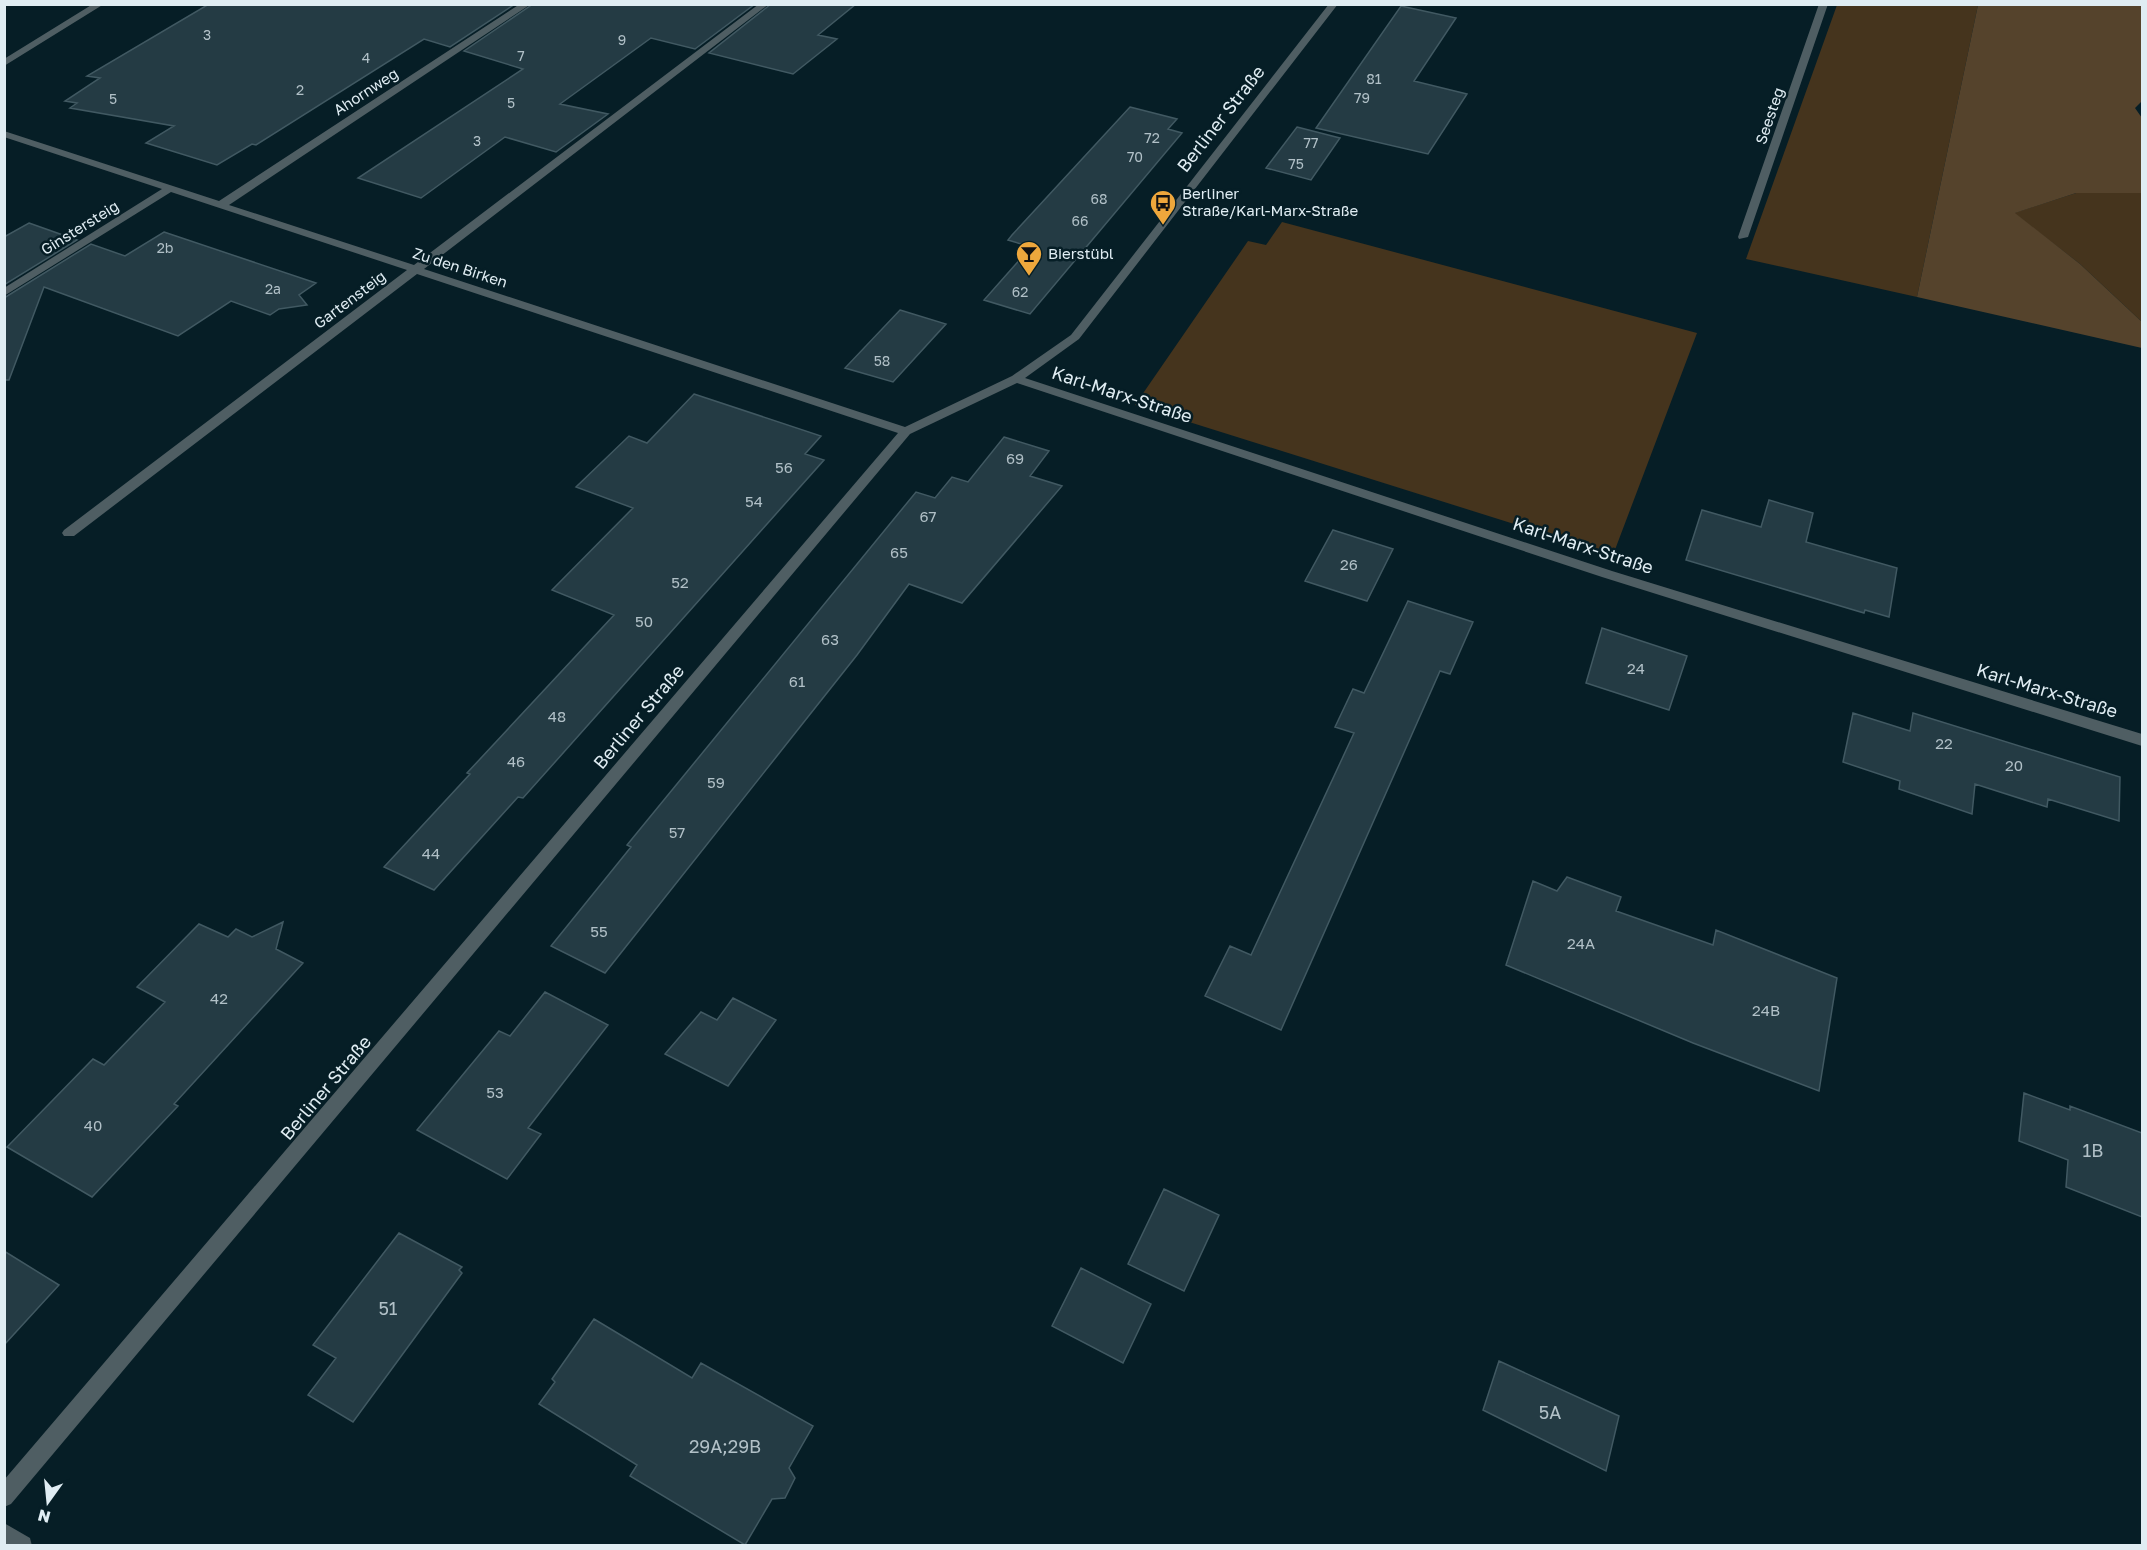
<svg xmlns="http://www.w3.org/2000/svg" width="2147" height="1550" font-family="'Golos Text',sans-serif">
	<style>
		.green { fill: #45341d }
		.forest { fill: #55432c }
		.building { fill: #243b44; stroke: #415962; stroke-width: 1.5 }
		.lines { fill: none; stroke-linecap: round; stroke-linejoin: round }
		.minor { fill: #4f5e63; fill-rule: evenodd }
		.labels { text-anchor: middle; stroke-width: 5; stroke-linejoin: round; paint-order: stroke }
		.far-number-label { font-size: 14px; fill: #b1c0c7 }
		.far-street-label { font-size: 15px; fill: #e0edf3; stroke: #061e26 }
		.far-poi-label { font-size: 15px; fill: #e0edf3; stroke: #061e26; text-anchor: start }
		.number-label { font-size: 15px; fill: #b1c0c7 }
		.street-label { font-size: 18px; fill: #e0edf3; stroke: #061e26 }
		.near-number-label { font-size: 18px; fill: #b1c0c7 }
	</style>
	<rect width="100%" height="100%" fill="#061e26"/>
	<path class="green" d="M1837,5H1978L1917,297L1746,259Z
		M2076,193H2142V322L2080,264L2014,213Z
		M1282,222L1697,333L1613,555L1135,405L1248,241L1266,245Z"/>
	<path class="forest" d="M1978,5H2142V101L2135,108L2142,118V193H2076L2015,213L2080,264L2142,322V348L1917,297Z"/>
	<path class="building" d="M209,4H515L450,47L424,39L256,145L252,144L217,165L146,143L174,126L70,108L77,103L65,101L100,78L87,76Z
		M533,4H755L695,49L651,38L560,104L608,114L556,152L505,137L421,198L358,178L523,69L464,51Z
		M771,4H856L818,35L837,39L793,74L709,53Z
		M1401,6L1456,18L1414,81L1467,94L1428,154L1316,128Z
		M1130,107L1177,119L1168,129L1182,133L1030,314L984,300L1031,247L1008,240L1012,235Z
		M1297,127L1340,138L1311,180L1266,168Z
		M29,223L77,240L4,285V237Z
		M164,232L316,283L299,295L307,305L279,309L270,315L231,301L178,336L44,287L9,380H4V298L91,244L125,256Z
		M900,310L946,324L893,382L845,368Z
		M694,394L821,436L805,454L824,460L523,798L518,797L434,890L384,867L470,774L467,773L614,615L552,590L633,508L576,487L629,436L647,443Z
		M1004,437L1049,451L1030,476L1062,486L962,603L909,584L857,655L605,973L551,946L631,847L627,845L916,492L935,498L952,477L968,482Z
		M1769,500L1813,513L1806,542L1897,568L1889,617L1865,610L1864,613L1686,560L1702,510L1761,527Z
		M1333,530L1393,549L1367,601L1305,581Z
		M1408,601L1473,622L1450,674L1440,671L1281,1030L1205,996L1230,946L1251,955L1354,733L1335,727L1353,689L1364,693Z
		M1602,628L1687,656L1669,710L1586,683Z
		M1853,713L1910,731L1913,713L2120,777L2119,821L2048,799L2047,807L1975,784L1972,814L1899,789L1900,781L1843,762Z
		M1567,877L1621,897L1616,911L1713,945L1716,930L1837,978L1819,1091L1693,1043L1506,965L1533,881L1557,891Z
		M283,922L276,949L303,963L174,1104L178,1106L92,1197L7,1147L93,1059L104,1065L165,1002L137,987L199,924L228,937L236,929L252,937Z
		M545,992L608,1025L528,1128L541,1134L507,1179L417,1130L499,1031L510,1036Z
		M733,998L776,1020L728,1086L665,1054L701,1012L717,1020Z
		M2024,1093L2070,1110V1106L2142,1133V1217L2066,1187L2068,1160L2019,1141Z
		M1164,1189L1219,1215L1184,1291L1128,1264Z
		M399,1233L462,1267L459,1270L462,1273L353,1422L308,1395L336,1358L313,1345Z
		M4,1251L59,1285L4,1345Z
		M1081,1268L1151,1304L1123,1363L1052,1326Z
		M594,1319L692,1378L701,1363L813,1426L789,1468L795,1478L785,1498L772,1499L745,1545L630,1476L637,1465L539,1404L555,1382L552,1379Z
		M1499,1361L1619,1416L1606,1471L1483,1410Z"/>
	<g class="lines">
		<path class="minor" d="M93,4H104L4,66V59Z
			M520,4H531L229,205L414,265L759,4H769L424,269L905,427L1012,376L1071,335L1329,4H1338L1079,339L1025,378L1612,571L2142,734V746L1602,577L1017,383L910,434L11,1504L4,1507V1480L898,433L417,274L74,536H64L62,533L64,530L407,270L171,192L4,296V288L162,189L4,137V131L219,201Z
			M1819,4H1828L1748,237L1739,239L1738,237Z
			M4,1523L30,1538L32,1546H4Z"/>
	</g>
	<defs>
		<g id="bus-pin" transform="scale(1.35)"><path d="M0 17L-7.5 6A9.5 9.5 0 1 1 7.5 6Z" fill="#eea73c" stroke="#061e26"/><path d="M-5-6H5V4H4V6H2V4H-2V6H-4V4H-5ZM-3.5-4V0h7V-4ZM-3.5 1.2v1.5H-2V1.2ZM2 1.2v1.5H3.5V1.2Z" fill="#111"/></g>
		<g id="bar-pin" transform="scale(1.35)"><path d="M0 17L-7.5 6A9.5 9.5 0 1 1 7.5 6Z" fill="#eea73c" stroke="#061e26"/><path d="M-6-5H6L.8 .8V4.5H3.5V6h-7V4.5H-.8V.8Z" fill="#111"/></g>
	</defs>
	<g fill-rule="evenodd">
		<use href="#bus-pin" x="1163" y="203"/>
		<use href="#bar-pin" x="1029" y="254"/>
	</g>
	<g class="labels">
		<g class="far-number-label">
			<text x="207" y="40">3</text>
			<text x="622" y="45">9</text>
			<text x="521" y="61">7</text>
			<text x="366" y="63">4</text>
			<text x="1374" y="84">81</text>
			<text x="300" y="95">2</text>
			<text x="1362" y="103">79</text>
			<text x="113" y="104">5</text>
			<text x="511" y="108">5</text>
			<text x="1152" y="143">72</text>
			<text x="477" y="146">3</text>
			<text x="1311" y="148">77</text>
			<text x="1135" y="162">70</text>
			<text x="1296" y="169">75</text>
			<text x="1099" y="204">68</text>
			<text x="1080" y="226">66</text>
			<text x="165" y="253">2b</text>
			<text x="273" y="294">2a</text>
			<text x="1020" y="297">62</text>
			<text x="882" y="366">58</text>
		</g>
		<g class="far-street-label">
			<text transform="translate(366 92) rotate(-33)" y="5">Ahornweg</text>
			<text transform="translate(1770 116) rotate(-71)" y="5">Seesteg</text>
			<text transform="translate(80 228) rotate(-32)" y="5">Ginstersteig</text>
			<text transform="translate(460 268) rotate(18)" y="5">Zu den Birken</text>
			<text transform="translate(350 300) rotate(-37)" y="5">Gartensteig</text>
		</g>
		<g class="far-poi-label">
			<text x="1182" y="199">Berliner<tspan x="1182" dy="17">Straße/Karl-Marx-Straße</tspan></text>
			<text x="1048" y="259">Bierstübl</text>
		</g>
		<g class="number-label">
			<text x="1015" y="464">69</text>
			<text x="784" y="473">56</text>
			<text x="754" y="507">54</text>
			<text x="928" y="522">67</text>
			<text x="899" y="558">65</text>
			<text x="1349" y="570">26</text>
			<text x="680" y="588">52</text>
			<text x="644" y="627">50</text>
			<text x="830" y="645">63</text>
			<text x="1636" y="674">24</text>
			<text x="797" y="687">61</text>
			<text x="557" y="722">48</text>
			<text x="1944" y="749">22</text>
			<text x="516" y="767">46</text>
			<text x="2014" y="771">20</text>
			<text x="716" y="788">59</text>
			<text x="677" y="838">57</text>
			<text x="431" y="859">44</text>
			<text x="599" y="937">55</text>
			<text x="1581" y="949">24A</text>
			<text x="219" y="1004">42</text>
			<text x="1766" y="1016">24B</text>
			<text x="495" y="1098">53</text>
			<text x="93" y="1131">40</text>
		</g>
		<g class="street-label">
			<text transform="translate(1221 119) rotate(-52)" y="6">Berliner Straße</text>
			<text transform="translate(1122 395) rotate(18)" y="6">Karl-Marx-Straße</text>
			<text transform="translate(1583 546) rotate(18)" y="6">Karl-Marx-Straße</text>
			<text transform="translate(2047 691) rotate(17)" y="6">Karl-Marx-Straße</text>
			<text transform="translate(639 717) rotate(-50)" y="6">Berliner Straße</text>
			<text transform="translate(326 1088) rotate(-50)" y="6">Berliner Straße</text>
		</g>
		<g class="near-number-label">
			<text x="2093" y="1157">1B</text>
			<text x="388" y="1315">51</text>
			<text x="1550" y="1419">5A</text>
			<text x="725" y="1453">29A;29B</text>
		</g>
	</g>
	<rect width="2147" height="1550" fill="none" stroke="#e0edf3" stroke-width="12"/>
	<g transform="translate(48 1502) rotate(195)" stroke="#061e26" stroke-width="4.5" paint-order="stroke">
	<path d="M0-4.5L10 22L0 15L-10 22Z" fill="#e0edf3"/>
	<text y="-9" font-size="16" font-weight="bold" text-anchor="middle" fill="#e0edf3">N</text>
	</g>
</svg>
